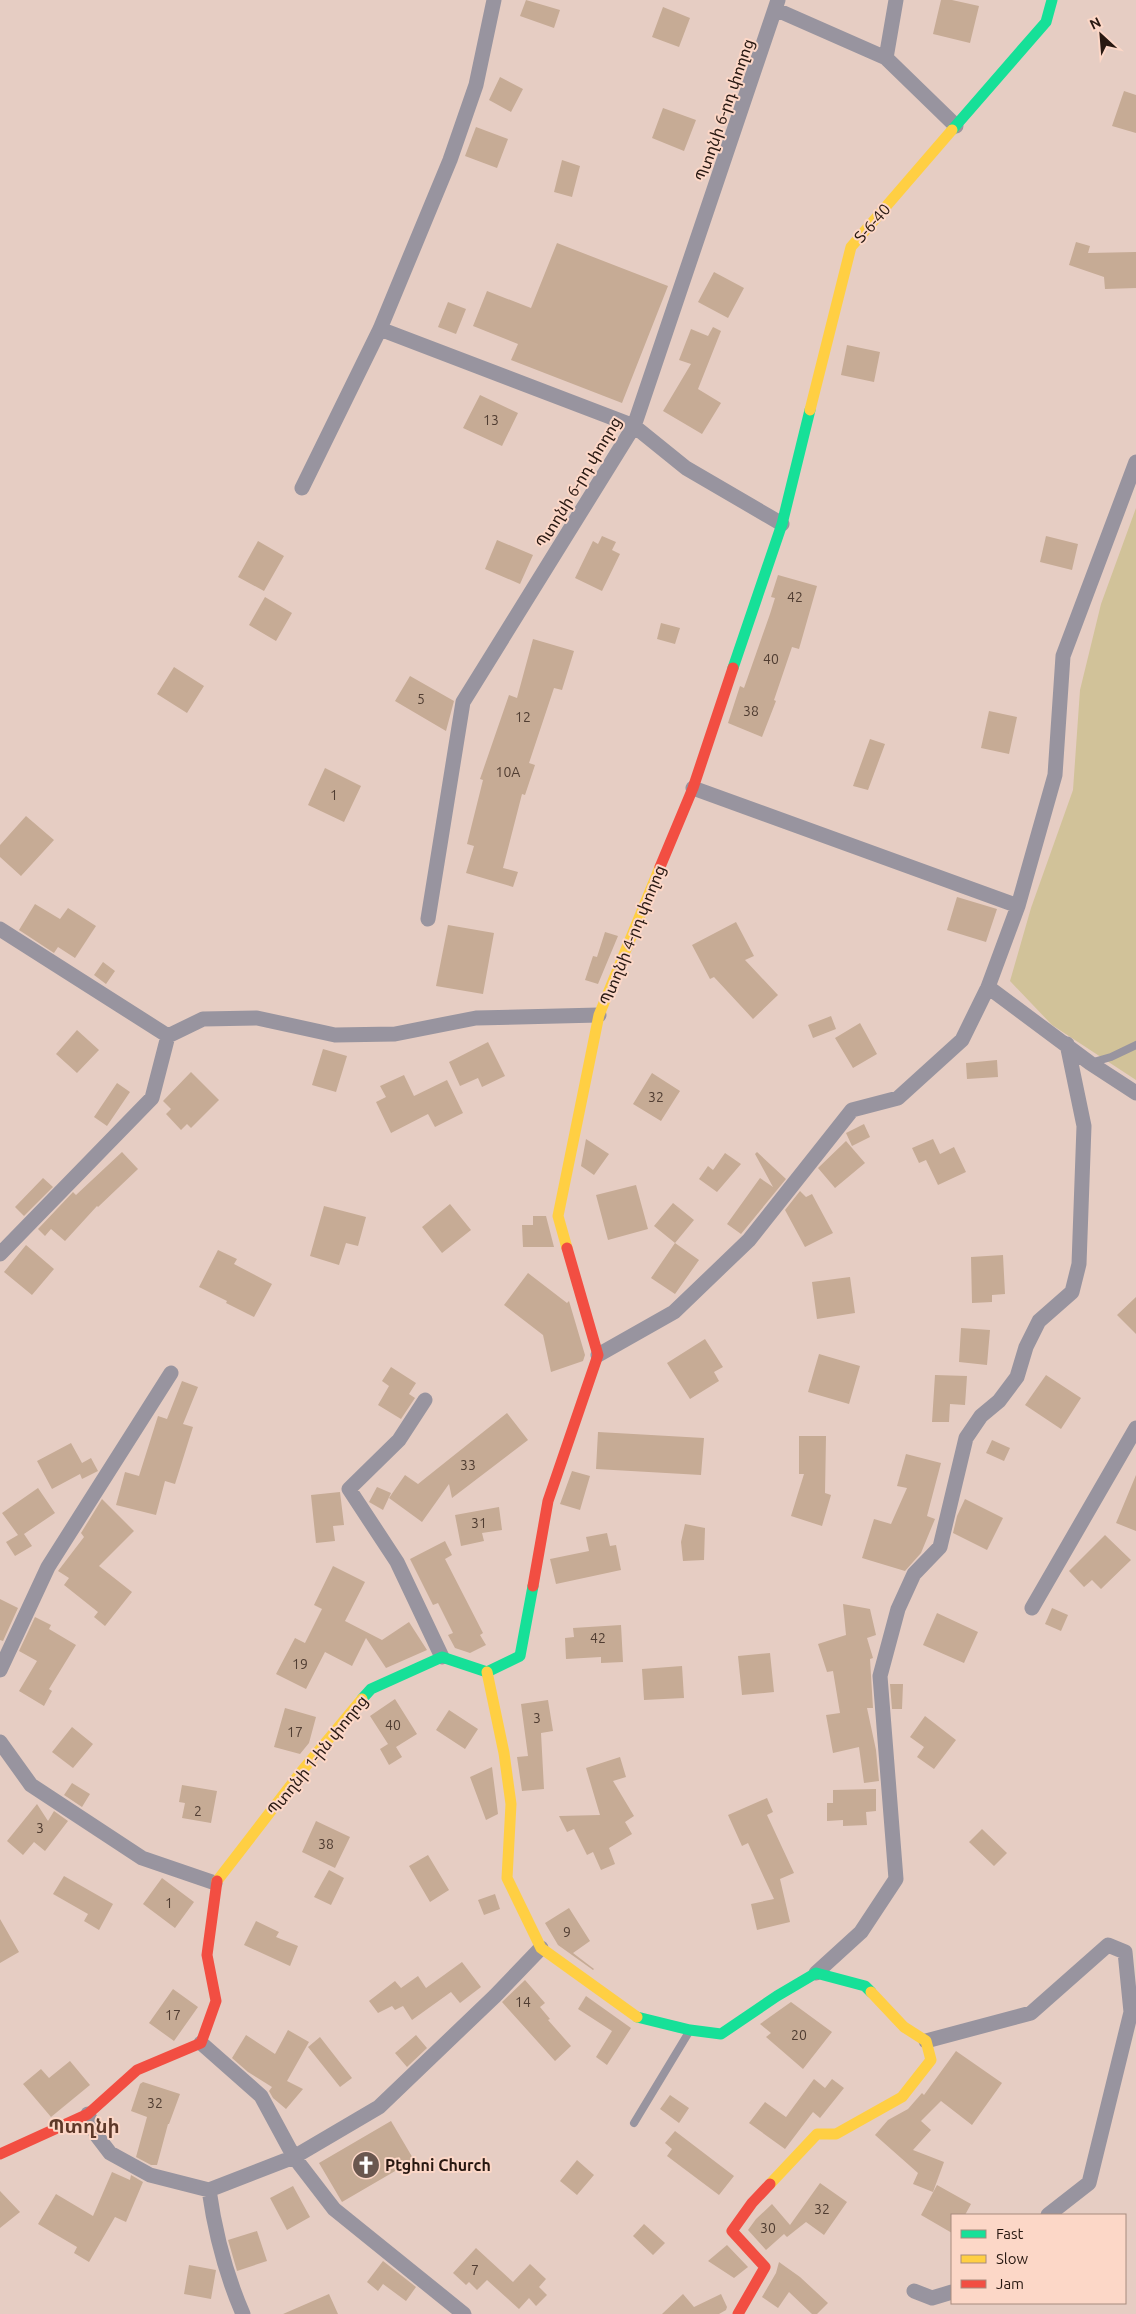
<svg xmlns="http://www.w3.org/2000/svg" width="1136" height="2314" font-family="Ubuntu,'Noto Sans Armenian',sans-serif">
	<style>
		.green { fill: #d1c299 }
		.building { fill: #c6ab95 }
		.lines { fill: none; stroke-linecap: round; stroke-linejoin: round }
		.lane { stroke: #98949f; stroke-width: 8 }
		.street { stroke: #98949f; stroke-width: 15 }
		.fast { stroke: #16e098; stroke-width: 11 }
		.slow { stroke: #ffcf43; stroke-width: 11 }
		.jam { stroke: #f24e42; stroke-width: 11 }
		.labels { text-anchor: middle; stroke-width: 4; stroke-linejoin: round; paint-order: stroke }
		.number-label { font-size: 14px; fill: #503d32 }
		.street-label { font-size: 16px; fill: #281811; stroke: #fcd7c7 }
		.poi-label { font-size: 16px; font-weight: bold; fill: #281811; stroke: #fcd7c7; text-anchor: start }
		.quarter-label { font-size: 19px; font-weight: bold; fill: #5e3929; stroke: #fcd7c7 }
	</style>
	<rect width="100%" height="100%" fill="#e6cdc3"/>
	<path class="green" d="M1136,508V1080L1052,1025L1010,981L1031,908L1073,790L1080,690L1101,604Z"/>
	<path class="building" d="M526,0L560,10L554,28L520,16Z
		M941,0H952L979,6L970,43L933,34Z
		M663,7L690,18L679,47L652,37Z
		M500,77L523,89L511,112L489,100Z
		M1124,91L1136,95V133L1112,126Z
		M663,108L696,120L684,151L652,138Z
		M476,127L508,139L497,168L465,156Z
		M562,160L580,166L572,197L554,192Z
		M1076,242L1090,246L1088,253L1136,252V288L1105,289L1104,277L1069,265Z
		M557,243L668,286L622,403L511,360L518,344L473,326L487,291L531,308Z
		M714,272L744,288L728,318L698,302Z
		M448,302L466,309L456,334L438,327Z
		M713,327L721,331L698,389L721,403L702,434L663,411L691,364L679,360L691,329L708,336Z
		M847,345L880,352L874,382L841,375Z
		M480,395L518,413L502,446L463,428Z
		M602,536L616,542L612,550L620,554L602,591L575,578L593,541L598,544Z
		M1046,536L1078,544L1072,570L1040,562Z
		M497,540L533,555L520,584L485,569Z
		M258,541L284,556L264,591L238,577Z
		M778,575L817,586L799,649L792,647L774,700L776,701L762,737L728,723L740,686L744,688L770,614L775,598L771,597Z
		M265,597L292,613L276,641L249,625Z
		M661,623L680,628L675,644L657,639Z
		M533,639L574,651L562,690L554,688L529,763L535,765L525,795L522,794L503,868L518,872L513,887L466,873L474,846L467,844L483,780L480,779L509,695L517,698Z
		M174,667L204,686L187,713L157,694Z
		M410,676L454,701L446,731L395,701Z
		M989,711L1017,717L1009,754L981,748Z
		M870,739L885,744L868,790L853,786Z
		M325,768L361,786L344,822L308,805Z
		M26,816L54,840L21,876L0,857V845Z
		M957,897L997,909L986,942L947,930Z
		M35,904L60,919L68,908L96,926L75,958L58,947L54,953L19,930Z
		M736,922L754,956L745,960L778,995L753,1019L714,977L710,979L692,945Z
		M448,925L494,933L483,994L436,986Z
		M605,932L618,936L598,984L585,980L593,956L597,957Z
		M103,962L115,971L106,984L94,975Z
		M831,1016L836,1029L813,1038L808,1025Z
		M860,1023L877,1054L853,1068L835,1038Z
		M77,1030L99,1050L77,1073L56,1054Z
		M488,1042L505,1076L482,1087L478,1078L460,1086L449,1062Z
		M323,1049L347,1056L336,1092L312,1085Z
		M997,1060L998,1077L967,1079L966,1063Z
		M191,1072L219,1100L191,1128L187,1124L181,1130L166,1114L171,1109L163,1101Z
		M652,1073L680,1091L661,1121L633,1104Z
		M404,1075L414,1096L447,1080L463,1113L435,1127L428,1114L391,1133L376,1102L386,1097L380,1086Z
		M117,1083L130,1092L107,1126L94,1117Z
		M864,1124L870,1137L852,1146L846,1133Z
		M586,1139L609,1154L594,1175L581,1166Z
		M933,1139L940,1154L954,1147L966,1172L938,1185L926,1160L919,1163L912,1148Z
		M846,1141L865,1163L835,1188L818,1168Z
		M122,1152L138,1169L98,1207L97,1206L65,1241L51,1229L45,1236L38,1229L73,1192L76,1195Z
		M757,1152L786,1179L741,1234L727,1224L760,1178L773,1187L755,1154Z
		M725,1153L741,1164L717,1192L699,1179L708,1166L713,1170Z
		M43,1178L53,1187L24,1216L15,1207Z
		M636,1185L648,1229L608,1240L596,1195Z
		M800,1191L806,1197L812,1194L833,1233L805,1247L785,1210Z
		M673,1203L694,1220L675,1243L654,1226Z
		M450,1204L471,1230L442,1253L422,1227Z
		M324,1206L366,1217L358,1246L346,1243L339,1265L310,1256Z
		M533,1216H546L554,1247H523L522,1225H533Z
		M675,1243L699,1260L675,1294L651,1278Z
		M26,1245L54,1269L32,1295L4,1272Z
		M218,1250L237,1259L234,1264L272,1284L254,1317L226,1303L227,1301L199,1287Z
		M1003,1255L1005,1294L992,1295V1302L972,1303L971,1257Z
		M528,1273L567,1303L569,1301L585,1355L583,1361L551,1372L543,1335L504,1305Z
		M850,1277L855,1313L817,1319L812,1282Z
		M1136,1297V1334L1117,1315Z
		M961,1328L990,1330L987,1365L959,1362Z
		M705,1339L723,1367L714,1372L719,1381L690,1399L667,1363Z
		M819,1354L860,1366L849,1404L808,1392Z
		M391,1367L416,1383L409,1394L415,1398L401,1419L378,1405L389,1386L382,1381Z
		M935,1375L967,1376L965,1405L950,1404L949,1422H932Z
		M1046,1375L1081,1398L1061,1429L1025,1405Z
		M182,1381L198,1387L183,1424L193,1427L175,1484L165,1481L156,1515L116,1505L125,1472L139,1476L158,1416L167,1419Z
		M507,1413L528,1440L452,1498L449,1484L422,1522L389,1498L405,1475L418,1484Z
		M598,1432L704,1438L701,1475L596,1469Z
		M799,1436H826L825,1493L831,1495L822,1526L791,1516L804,1474H799Z
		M992,1440L1010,1448L1004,1461L986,1453Z
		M71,1443L82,1463L91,1458L98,1471L82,1479L80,1474L52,1489L37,1461Z
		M906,1454L941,1463L927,1516L935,1519L921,1553L905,1571L862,1558L874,1519L891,1524L907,1488L897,1486Z
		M572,1471L590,1476L580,1510L560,1504Z
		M1136,1475V1531L1116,1523Z
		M377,1487L391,1493L383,1510L369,1502Z
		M38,1488L55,1513L24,1534L32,1546L15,1556L6,1542L18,1535L2,1513Z
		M340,1492L344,1525L333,1526L335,1541L316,1543L311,1495Z
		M102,1499L134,1531L99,1566L132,1592L105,1626L94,1617L98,1612L64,1585L69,1578L58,1571L84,1537L81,1533Z
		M965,1499L1003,1518L987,1550L953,1533L957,1516Z
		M499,1507L502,1530L482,1533L484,1541L461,1546L455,1515Z
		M685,1524L705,1528L704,1560L683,1561L681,1542Z
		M607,1533L610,1546L616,1545L621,1570L556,1584L550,1559L589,1551L586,1537Z
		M1105,1535L1131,1560L1101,1589L1092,1580L1084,1587L1069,1571Z
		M445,1541L452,1555L445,1559L483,1633L480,1635L486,1645L470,1653L455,1648L448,1635L453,1633L438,1603L433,1605L410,1559Z
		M333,1566L365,1582L345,1621L382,1640L409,1622L427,1650L386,1668L366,1638L352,1666L325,1652L306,1689L276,1674L295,1638L305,1643L322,1609L314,1605Z
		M0,1599L18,1608L3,1641L0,1640Z
		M843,1604L870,1609L876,1635L867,1638L873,1658L870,1659L873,1708H867L876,1750L879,1781L864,1783L859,1747L833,1753L826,1715L840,1713L833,1671L827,1672L818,1644L846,1635Z
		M1052,1608L1068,1615L1061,1631L1045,1624Z
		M937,1613L978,1632L964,1663L923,1645Z
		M35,1617L51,1625L49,1629L76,1645L49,1689L52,1691L44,1706L19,1691L37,1661L19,1651Z
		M621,1625L623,1662L601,1663V1657L566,1659L565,1638L574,1637L573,1628Z
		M770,1653L774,1692L742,1695L738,1656Z
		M682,1666L684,1698L644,1700L642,1669Z
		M890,1684H903L902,1709H892Z
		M395,1699L417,1734L396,1747L402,1757L389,1765L380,1749L388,1744L370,1716Z
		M548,1700L553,1731L541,1733L544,1789L522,1791L517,1757L528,1756L521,1704Z
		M285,1708L316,1717L309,1743L300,1754L274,1747Z
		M449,1710L478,1729L465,1749L436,1730Z
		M925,1716L956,1740L934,1769L917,1757L924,1747L910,1737Z
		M72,1727L93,1744L73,1768L52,1752Z
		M620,1757L626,1777L613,1781L634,1816L625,1822L632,1834L609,1848L615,1864L601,1870L593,1852L587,1855L574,1829L567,1832L559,1816L600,1815L586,1768Z
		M492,1767L498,1814L486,1820L470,1777Z
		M72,1783L90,1794L82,1807L64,1795Z
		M182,1785L217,1791L211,1823L182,1818L185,1803L179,1802Z
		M876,1789V1811L866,1812L867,1825L843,1826V1820L827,1821V1803H833V1790Z
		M767,1798L773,1812L767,1815L794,1873L780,1879L790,1922L757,1930L751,1904L774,1899L748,1843L742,1846L728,1815Z
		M37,1804L48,1821L54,1811L68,1821L45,1851L34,1842L23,1855L7,1841Z
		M316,1821L350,1837L335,1868L302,1852Z
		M982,1829L1007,1853L994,1866L969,1842Z
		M428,1855L449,1890L430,1902L409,1866Z
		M329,1870L344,1878L331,1905L314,1897Z
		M64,1876L113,1904L99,1930L84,1921L88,1914L53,1894Z
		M162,1878L194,1902L175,1928L143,1904Z
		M495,1894L500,1909L484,1915L478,1900Z
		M569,1908L590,1941L573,1953L594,1969L593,1970L558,1945L545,1923Z
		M0,1919L19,1952L0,1963Z
		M256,1921L279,1932L276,1937L298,1946L290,1966L244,1945Z
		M462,1962L481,1987L460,2003L451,1992L412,2020L403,2006L395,2010L392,2006L378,2013L369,2001L395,1981L401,1988L418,1976L426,1988Z
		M525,1980L545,2003L540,2007L550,2019L548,2020L571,2046L555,2061L502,2002Z
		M173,1989L198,2007L174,2041L149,2023Z
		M586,1996L631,2028L607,2065L596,2057L612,2031L578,2009Z
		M791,2002L832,2032L803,2069L766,2037L771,2033L760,2024Z
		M288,2030L309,2042L287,2081L303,2089L286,2109L273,2098L269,2091L272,2087L248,2072L232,2058L246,2035L275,2054Z
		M416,2035L427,2048L407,2067L395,2053Z
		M320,2037L352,2078L340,2087L308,2047Z
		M956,2051L1002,2083L972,2125L941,2101L921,2121L931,2130L913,2150L944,2162L933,2192L913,2184L918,2173L875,2135L888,2120L908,2109L922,2093L924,2095Z
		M70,2061L90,2085L51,2117L23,2084L41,2069L49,2078Z
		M814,2079L825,2088L832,2079L844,2088L820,2118L813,2112L785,2149L749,2123L765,2102L786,2117Z
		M143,2082L180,2094L169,2124H168L157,2165H151L136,2157L147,2117L131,2111L140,2084Z
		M670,2095L689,2108L679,2123L660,2109Z
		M391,2121L414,2160L342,2202L319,2163Z
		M675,2131L734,2176L719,2195L667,2156L672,2149L665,2143Z
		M577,2160L594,2175L577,2195L560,2181Z
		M112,2172L130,2180L131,2175L143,2182L126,2222L115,2217L89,2262L74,2253L77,2247L38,2224L56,2194L93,2216Z
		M820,2183L847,2202L824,2235L806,2222L787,2237L784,2234L766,2250L748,2230L756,2219L772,2204L790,2225Z
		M937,2185L971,2204L965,2215H952V2233L921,2215Z
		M293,2186L310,2217L287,2230L270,2198Z
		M0,2191L20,2212L0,2228Z
		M644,2224L665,2243L653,2255L633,2236Z
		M257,2231L267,2261L237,2271L228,2240Z
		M727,2245L748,2267L734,2278L708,2261Z
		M476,2248L513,2282L530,2264L546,2279L539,2287L547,2295L536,2306L529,2298L519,2309L487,2280L477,2290L469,2282L466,2285L453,2273Z
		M383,2261L416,2287L406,2301L383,2284L378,2291L367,2282Z
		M779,2262L800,2277L828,2303L817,2314H812L789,2292L778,2308L762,2297L776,2273Z
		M189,2265L216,2270L211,2299L184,2294Z
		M329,2294L338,2314H283Z
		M683,2294L694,2307L721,2294L727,2307L726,2310L719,2314H662Z"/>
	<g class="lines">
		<path class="lane" d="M1090,1063L1111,1057L1136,1045
			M634,2123L689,2032"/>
		<path class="street" d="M896,0L886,58L956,126
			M777,10L886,58
			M380,329L634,426L686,468L782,524
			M302,488L380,329L450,160L476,85L494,0
			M693,788L1018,906
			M428,919L463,702L634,426L778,0
			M0,929L168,1036
			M988,987L1090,1063L1136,1093
			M0,1254L152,1098L168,1036L203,1019L257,1018L335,1035L395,1034L476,1018L599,1015
			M598,1355L674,1312L749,1240L852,1110L898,1098L962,1040L988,987L1018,906L1055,775L1063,656L1136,462
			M425,1400L399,1440L349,1489L397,1562L442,1657
			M1032,1608L1136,1428
			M0,1670L48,1567L171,1373
			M0,1742L31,1785L142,1858L215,1883
			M816,1973L861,1932L896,1879L880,1676L898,1609L914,1574L940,1547L966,1438L981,1416L999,1401L1017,1377L1026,1347L1039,1321L1072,1292L1079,1264L1084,1126L1067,1044
			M926,2041L1031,2013L1108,1945L1125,1952L1131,2012L1089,2183L1048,2215
			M201,2043L261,2096L294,2157L334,2209L464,2314
			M88,2114L97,2136L110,2153L150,2175L209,2190L294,2157L379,2107L495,1996L541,1948
			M209,2190C215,2232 226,2275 243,2314
			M914,2291L932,2298L952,2292"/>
		<path class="fast" d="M952,130L1046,22L1052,0
			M733,668L782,524L810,410
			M362,1699L371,1689L442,1657L487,1672L520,1656L533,1586
			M637,2017L690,2030L721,2034L777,1996L816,1973L865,1986L871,1992"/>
		<path class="slow" d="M810,410L851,247L952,130
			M567,1248L558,1216L599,1015L660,867
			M487,1672L504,1753L511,1804L507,1878L541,1948L637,2017
			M217,1881L301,1772L362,1699
			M770,2184L817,2134H836L902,2097L931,2060L926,2041L904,2027L871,1992"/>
		<path class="jam" d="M660,867L693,788L733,668
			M533,1586L548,1501L598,1355L567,1248
			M0,2154L88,2114L137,2070L201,2043L216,2001L207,1955L217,1881
			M738,2314L765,2267L732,2231L752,2203L770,2184"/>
	</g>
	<defs>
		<g id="church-disc" transform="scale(1.4375)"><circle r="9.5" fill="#6a574f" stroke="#fcd7c7"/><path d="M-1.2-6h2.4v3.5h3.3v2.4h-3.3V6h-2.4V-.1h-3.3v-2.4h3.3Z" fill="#fff"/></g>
	</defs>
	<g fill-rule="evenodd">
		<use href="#church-disc" x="366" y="2165"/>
	</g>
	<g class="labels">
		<g class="number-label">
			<text x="491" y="425">13</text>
			<text x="795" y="602">42</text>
			<text x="771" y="664">40</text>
			<text x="421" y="704">5</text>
			<text x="751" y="716">38</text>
			<text x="523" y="722">12</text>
			<text x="508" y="777">10A</text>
			<text x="334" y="800">1</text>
			<text x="656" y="1102">32</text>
			<text x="468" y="1470">33</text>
			<text x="479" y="1528">31</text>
			<text x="598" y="1643">42</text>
			<text x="300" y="1669">19</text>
			<text x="537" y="1723">3</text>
			<text x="393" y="1730">40</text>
			<text x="295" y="1737">17</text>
			<text x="198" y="1816">2</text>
			<text x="40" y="1833">3</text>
			<text x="326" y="1849">38</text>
			<text x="169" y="1908">1</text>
			<text x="567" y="1937">9</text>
			<text x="523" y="2007">14</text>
			<text x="173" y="2020">17</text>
			<text x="799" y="2040">20</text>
			<text x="155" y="2108">32</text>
			<text x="822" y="2214">32</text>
			<text x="768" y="2233">30</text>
			<text x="475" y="2275">7</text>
		</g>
		<g class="street-label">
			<text transform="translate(724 110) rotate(-71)" y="6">Պտղնի 6-րդ փողոց</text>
			<text transform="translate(872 223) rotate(-49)" y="6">Տ-6-40</text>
			<text transform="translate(578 482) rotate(-59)" y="6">Պտղնի 6-րդ փողոց</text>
			<text transform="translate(632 935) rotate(-68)" y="6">Պտղնի 4-րդ փողոց</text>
			<text transform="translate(317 1755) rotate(-51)" y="6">Պտղնի 1-ին փողոց</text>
		</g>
		<g class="poi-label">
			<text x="385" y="2171">Ptghni Church</text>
		</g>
		<g class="quarter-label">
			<text x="84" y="2133">Պտղնի</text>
		</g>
	</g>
	<rect x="951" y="2214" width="175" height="90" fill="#fcd7c7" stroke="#a78b7e"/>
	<rect x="961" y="2230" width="25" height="8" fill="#16e098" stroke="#a78b7e"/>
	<text x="996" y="2239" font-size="15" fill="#281811">Fast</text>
	<rect x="961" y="2255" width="25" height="8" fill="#ffcf43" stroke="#a78b7e"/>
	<text x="996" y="2264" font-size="15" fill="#281811">Slow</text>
	<rect x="961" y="2280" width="25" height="8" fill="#f24e42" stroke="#a78b7e"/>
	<text x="996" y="2289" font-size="15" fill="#281811">Jam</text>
	<g transform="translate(1101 35) rotate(334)" stroke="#fcd7c7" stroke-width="4" paint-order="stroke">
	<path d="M0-4L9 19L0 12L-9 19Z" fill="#281811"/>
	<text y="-8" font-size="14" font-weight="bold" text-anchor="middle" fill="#281811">N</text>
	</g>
</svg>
